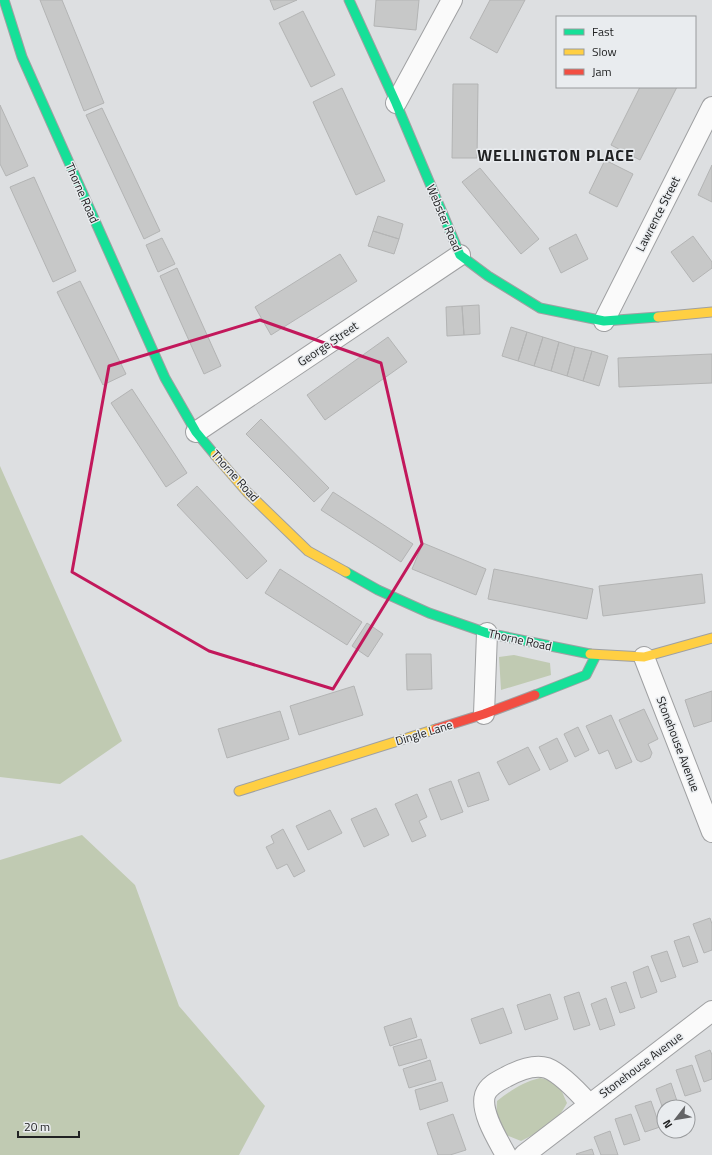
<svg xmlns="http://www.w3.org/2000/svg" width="712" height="1155" font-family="'Titillium Web',sans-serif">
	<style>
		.green { fill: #c0cab2 }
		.building { fill: #c7c8c8; stroke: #b3b4b4 }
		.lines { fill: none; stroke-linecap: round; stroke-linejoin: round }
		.street-casing { stroke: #9fa0a2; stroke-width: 22 }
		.fast-casing { stroke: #9fa0a2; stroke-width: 11 }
		.slow-casing { stroke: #9fa0a2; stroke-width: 11 }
		.jam-casing { stroke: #9fa0a2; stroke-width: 11 }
		.street { stroke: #fafafa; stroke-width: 20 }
		.fast { stroke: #16e098; stroke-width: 9 }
		.slow { stroke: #ffcf43; stroke-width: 9 }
		.jam { stroke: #f24e42; stroke-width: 9 }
		.marked { fill: none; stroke: #c2185b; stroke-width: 3; stroke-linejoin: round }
		.labels { text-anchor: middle; stroke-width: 3; stroke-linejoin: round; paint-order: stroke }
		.street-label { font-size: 12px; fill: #212223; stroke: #e9ecef }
		.district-label { font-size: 16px; font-weight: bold; letter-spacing: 1px; fill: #212223; stroke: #e9ecef }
	</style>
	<rect width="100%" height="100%" fill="#dddfe1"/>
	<path class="green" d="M0,466L122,741L60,784L0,777Z
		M514,655L550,663L551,675L501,690L499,657Z
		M82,835L135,885L179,1006L265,1106L239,1155H0V860Z
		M540,1078C560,1082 559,1085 567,1103C557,1123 540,1132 521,1141L506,1135L496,1119L497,1101C510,1091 523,1082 540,1078Z"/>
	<path class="building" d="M40,0H62L104,103L84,111Z
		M270,0H297L274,10Z
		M376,0H419L416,30L374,26Z
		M490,0H525L497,53L470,38Z
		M303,11L335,75L311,87L279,23Z
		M453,84H478L477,158H452Z
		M640,87H677L640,160L611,145Z
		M342,88L385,181L356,195L313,102Z
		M0,105L28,166L6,176L0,164Z
		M102,108L160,231L144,239L86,115Z
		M605,160L633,174L617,207L589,193Z
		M712,165V202L698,195Z
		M480,168L539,239L521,254L462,182Z
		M34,177L76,271L53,282L10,187Z
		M378,216L403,224L399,239L373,231Z
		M373,231L399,239L394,254L368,246Z
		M576,234L588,259L561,273L549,248Z
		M693,236L712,262V268L693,282L671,252Z
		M162,238L175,264L158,272L146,245Z
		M340,254L357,281L271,335L255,307Z
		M177,268L221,366L204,374L160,276Z
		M80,281L126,374L103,385L57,292Z
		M479,305L480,334L464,335L462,306Z
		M462,306L464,335L447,336L446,307Z
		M511,327L527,332L518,361L502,356Z
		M527,332L543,337L534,366L518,361Z
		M388,337L407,362L325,420L307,395Z
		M543,337L559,342L551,371L534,366Z
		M559,342L575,347L567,376L551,371Z
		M575,347L592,351L583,381L567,376Z
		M592,351L608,356L599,386L583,381Z
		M712,354V383L619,387L618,358Z
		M132,389L187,473L166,487L111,403Z
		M261,419L329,488L314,502L246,434Z
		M197,486L267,561L247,579L177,505Z
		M333,492L413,544L401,562L321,510Z
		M423,543L486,569L476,595L412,569Z
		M280,569L362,622L347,645L265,593Z
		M494,569L593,589L587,619L488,599Z
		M702,574L705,603L603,616L599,586Z
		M367,623L383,634L368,657L352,646Z
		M406,654H431L432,689L407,690Z
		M354,686L363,715L299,735L290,706Z
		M712,691V721L694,727L685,700Z
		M644,709L658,739L648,744L652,753L650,758L641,762L637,760L619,720Z
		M280,711L289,739L227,758L218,729Z
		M611,715L632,762L616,769L608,750L599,754L586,726Z
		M578,727L589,750L575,757L564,734Z
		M557,738L568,761L550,770L539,747Z
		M528,747L540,770L509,785L497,762Z
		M479,772L489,800L468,807L458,780Z
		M451,781L463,812L441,820L429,789Z
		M417,794L427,817L419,821L426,836L412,842L395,804Z
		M376,808L389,835L364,847L351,819Z
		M330,810L342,833L308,850L296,826Z
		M283,829L305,871L294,877L287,864L277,869L266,847L274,843L271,836Z
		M710,918L712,924V950L704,953L693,924Z
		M689,936L698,962L683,967L674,941Z
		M667,951L676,977L661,982L651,956Z
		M648,966L657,992L641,998L633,972Z
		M626,982L635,1008L620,1013L611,987Z
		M579,992L590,1025L574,1030L564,997Z
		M550,994L558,1019L525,1030L517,1005Z
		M606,998L615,1025L600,1030L591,1004Z
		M503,1008L512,1033L480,1044L471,1019Z
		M411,1018L417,1037L390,1046L384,1027Z
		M421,1039L427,1058L399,1066L393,1047Z
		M710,1050L712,1055V1079L704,1082L695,1056Z
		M430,1060L436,1080L409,1088L403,1069Z
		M692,1065L701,1091L685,1096L676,1070Z
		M442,1082L448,1101L420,1110L415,1090Z
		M671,1083L679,1107H664V1112L656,1089Z
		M651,1101L660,1127L645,1132L635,1106Z
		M453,1114L466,1150L450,1155H438L427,1123Z
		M631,1114L640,1140L624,1145L615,1119Z
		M610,1131L618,1155H601L594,1137Z
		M592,1149L594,1155H577L576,1154Z"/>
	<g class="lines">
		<g class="street-casing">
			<path id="street" d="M396,103L452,0
				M604,321L712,107
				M196,432L460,255
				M644,657L712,832
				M484,714L487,633
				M506,1155C498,1140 480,1112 485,1095C488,1086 498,1081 506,1077C517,1071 534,1064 547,1068C560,1073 580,1094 589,1104
				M524,1155L712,1011"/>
		</g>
		<g class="fast-casing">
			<path id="fast" d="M4,0L22,57L165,378L196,432L215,455
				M349,0L396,103L460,255L488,276L540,308L604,321L658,317
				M346,572L378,590L429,613L487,633L590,654
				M535,695L586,675L596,655"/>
		</g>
		<g class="slow-casing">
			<path id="slow" d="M658,317L712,312
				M215,455L247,492L308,551L346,572
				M590,654L644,657L712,638
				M239,791L436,729"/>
		</g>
		<g class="jam-casing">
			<path id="jam" d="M436,729L484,714L535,695"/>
		</g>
		<use href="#street" class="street"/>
		<use href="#fast" class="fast"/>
		<use href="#slow" class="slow"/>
		<use href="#jam" class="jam"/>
	</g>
	<path class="marked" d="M260,320L381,363L422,544L333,689L209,651L72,572L109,366Z"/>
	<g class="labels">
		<g class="street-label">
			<text transform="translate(82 193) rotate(66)" y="4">Thorne Road</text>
			<text transform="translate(658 214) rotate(-63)" y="4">Lawrence Street</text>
			<text transform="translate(444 218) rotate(67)" y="4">Webster Road</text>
			<text transform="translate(328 344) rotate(-34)" y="4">George Street</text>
			<text transform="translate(235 476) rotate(48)" y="4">Thorne Road</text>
			<text transform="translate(520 640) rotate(12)" y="4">Thorne Road</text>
			<text transform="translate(424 733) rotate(-17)" y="4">Dingle Lane</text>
			<text transform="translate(678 744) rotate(69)" y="4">Stonehouse Avenue</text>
			<text transform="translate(641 1065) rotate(-37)" y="4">Stonehouse Avenue</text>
		</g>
		<g class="district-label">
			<text x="556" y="161">WELLINGTON PLACE</text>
		</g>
	</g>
	<rect x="556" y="16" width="140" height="72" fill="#e9ecef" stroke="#999b9d"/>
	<rect x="564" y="29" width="20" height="6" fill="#16e098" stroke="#999b9d"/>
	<text x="592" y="36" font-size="12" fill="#212223">Fast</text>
	<rect x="564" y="49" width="20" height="6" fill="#ffcf43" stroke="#999b9d"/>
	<text x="592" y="56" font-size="12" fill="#212223">Slow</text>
	<rect x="564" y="69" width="20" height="6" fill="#f24e42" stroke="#999b9d"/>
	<text x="592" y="76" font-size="12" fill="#212223">Jam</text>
	<g transform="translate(676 1119) rotate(239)"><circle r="19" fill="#e9ecef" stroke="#999b9d"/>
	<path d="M0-3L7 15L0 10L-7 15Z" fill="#636466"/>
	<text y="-6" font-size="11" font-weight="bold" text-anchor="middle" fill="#212223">N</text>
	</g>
	<path d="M18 1131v6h61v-6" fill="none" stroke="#212223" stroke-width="2"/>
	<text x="24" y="1131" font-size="12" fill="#212223" stroke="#e9ecef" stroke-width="3" paint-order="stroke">20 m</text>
</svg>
